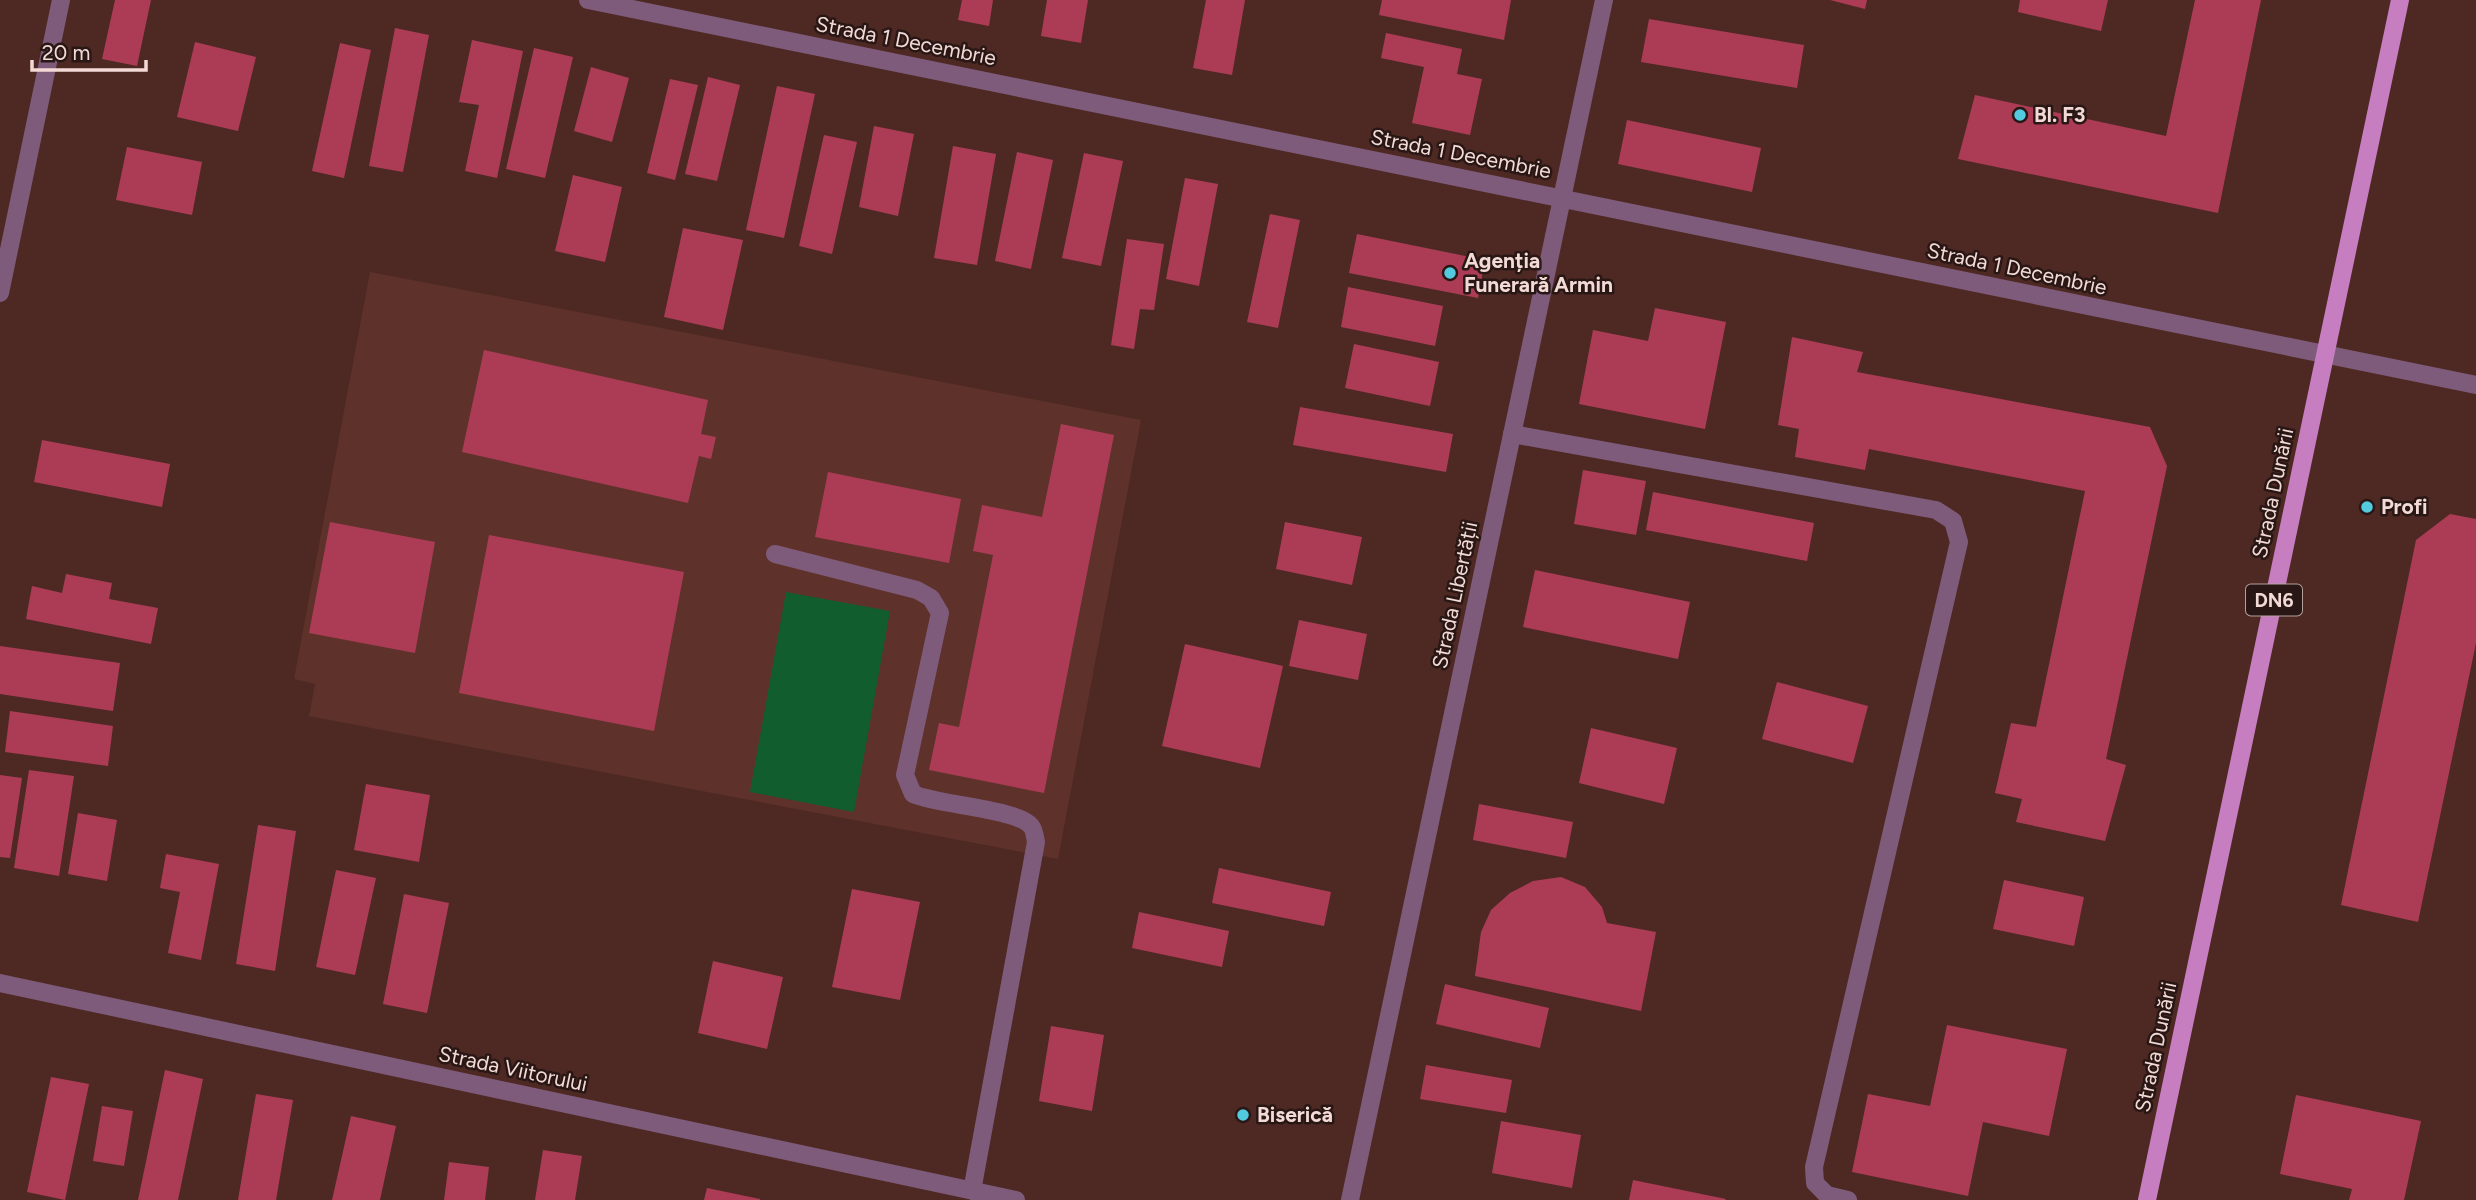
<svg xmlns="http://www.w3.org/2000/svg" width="2476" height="1200" font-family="Figtree,sans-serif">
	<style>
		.built { fill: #5e322b }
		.green { fill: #125d2d }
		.building { fill: #ac3c55 }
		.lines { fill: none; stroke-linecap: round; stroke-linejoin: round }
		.service { stroke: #7f5b7b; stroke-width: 18 }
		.minor { stroke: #7f5b7b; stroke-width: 18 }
		.primary { stroke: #c77ec0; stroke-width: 18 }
		.poi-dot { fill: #54cade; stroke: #281714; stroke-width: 2.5 }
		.labels { text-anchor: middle; stroke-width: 5; stroke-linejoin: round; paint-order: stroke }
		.shield { fill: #281714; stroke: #b6a09c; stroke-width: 2 }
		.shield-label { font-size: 19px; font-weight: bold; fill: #f3dad6 }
		.street-label { font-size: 21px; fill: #f3dad6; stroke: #281714 }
		.poi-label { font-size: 21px; font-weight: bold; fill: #f3dad6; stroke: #281714; text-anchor: start }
	</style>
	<rect width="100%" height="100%" fill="#4e2923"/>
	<path class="built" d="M370,272L1141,420L1058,859L309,716L315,684L294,679Z"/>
	<path class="green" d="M786,592L890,611L854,812L750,792Z"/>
	<path class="building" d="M115,0H151L137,66L102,59Z
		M962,0H993L989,26L958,20Z
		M1047,0H1088L1081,43L1041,36Z
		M1206,0H1245L1232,75L1193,68Z
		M1382,0H1511L1504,40L1379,15Z
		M1830,0H1867L1865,9Z
		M2020,0H2108L2101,31L2018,12Z
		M2195,0H2261L2218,213L1958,159L1975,95L2166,136Z
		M1649,19L1804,45L1797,88L1641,62Z
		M395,28L429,35L403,172L369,166Z
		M1386,33L1462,49L1457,74L1482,79L1470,135L1412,123L1424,67L1381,58Z
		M472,40L523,51L497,178L465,171L479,105L459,102Z
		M195,42L256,57L238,131L177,117Z
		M340,43L371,50L344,178L312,171Z
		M534,48L573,57L545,178L506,169Z
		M591,67L629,78L612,142L574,131Z
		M708,77L740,85L717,181L685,174Z
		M670,79L698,85L675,180L647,173Z
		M777,86L815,94L784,238L746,230Z
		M1627,120L1761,148L1752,192L1618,164Z
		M874,126L914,134L898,216L859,207Z
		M824,135L857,142L832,254L799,246Z
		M953,146L996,154L977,265L934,258Z
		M127,147L202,162L192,215L116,200Z
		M1017,152L1053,160L1031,269L995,261Z
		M1084,153L1123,161L1101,266L1062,258Z
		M573,175L622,187L605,262L555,251Z
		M1185,178L1218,184L1199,286L1166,279Z
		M1270,214L1300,220L1278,328L1247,322Z
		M683,228L743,240L723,330L664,317Z
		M1357,234L1485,260L1478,298L1349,273Z
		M1127,239L1164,244L1154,310L1140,309L1134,349L1111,345Z
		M1348,287L1443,306L1435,346L1341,327Z
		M1655,308L1726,322L1705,429L1579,404L1593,330L1648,341Z
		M1792,337L1863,352L1857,372L2150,427L2167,466L2106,759L2126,765L2105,841L2016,822L2022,799L1995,793L2011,723L2036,727L2085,491L1869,449L1865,470L1795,457L1799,429L1778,425Z
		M1354,344L1439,362L1430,406L1345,388Z
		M484,350L708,400L701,434L716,437L711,459L699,456L688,503L462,452Z
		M1300,407L1453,434L1446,472L1293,445Z
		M1061,424L1114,435L1044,793L929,770L939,723L959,727L993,555L973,551L982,505L1042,517Z
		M42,440L170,464L162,507L34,482Z
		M1583,470L1646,481L1636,535L1574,524Z
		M828,472L961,499L949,563L815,537Z
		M1653,492L1814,523L1807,561L1646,530Z
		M2450,514L2476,519V643L2418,922L2341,905L2416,540Z
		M330,522L435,542L415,653L309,633Z
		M1285,522L1362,537L1352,585L1276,569Z
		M489,535L684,572L654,731L459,693Z
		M1535,570L1690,602L1678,659L1523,627Z
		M66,574L112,583L109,599L158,608L151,644L26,619L32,586L62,593Z
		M1299,620L1367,634L1358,680L1289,666Z
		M1185,644L1283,666L1260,768L1162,746Z
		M0,646L120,663L113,711L0,694Z
		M1777,682L1868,706L1853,763L1762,739Z
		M10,711L113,726L108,766L5,752Z
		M1591,728L1677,748L1664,804L1579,783Z
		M29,770L74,776L59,876L14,868Z
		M0,775L22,778L10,858L0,857Z
		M366,784L430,795L419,862L354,850Z
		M1479,804L1573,822L1566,858L1473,840Z
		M78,813L117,820L107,881L68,874Z
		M258,825L296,831L275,971L236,964Z
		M166,854L219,864L201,960L168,953L180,892L160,888Z
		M1219,868L1331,892L1324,926L1212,903Z
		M336,870L376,878L355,975L316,967Z
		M1561,877L1585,887L1602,907L1607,923L1656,932L1641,1011L1475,976L1481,932L1491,910L1510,893L1533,881Z
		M2004,880L2084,897L2074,946L1993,929Z
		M852,889L920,902L900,1000L832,987Z
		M404,894L449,903L427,1013L383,1004Z
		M1139,912L1229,931L1222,967L1132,948Z
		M713,961L783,977L767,1049L698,1033Z
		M1445,984L1549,1008L1540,1048L1436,1024Z
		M1947,1025L2067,1049L2049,1136L1983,1122L1968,1196L1852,1172L1868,1094L1930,1106Z
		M1051,1026L1104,1035L1092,1111L1039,1101Z
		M1426,1065L1512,1080L1506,1113L1420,1099Z
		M165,1070L203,1079L178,1200H138Z
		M51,1077L89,1084L65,1200L27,1192Z
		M256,1094L293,1100L276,1200H238Z
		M2296,1095L2421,1121L2404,1200H2349L2352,1189L2280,1174Z
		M102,1106L133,1111L124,1166L93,1161Z
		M351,1116L396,1126L380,1200H332Z
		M1501,1121L1581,1135L1572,1188L1492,1173Z
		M543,1150L582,1156L575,1200H535Z
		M449,1162L489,1167L485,1200H444Z
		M1633,1180L1726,1199L1725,1200H1629Z
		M707,1188L760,1199V1200H704Z"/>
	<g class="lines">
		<path class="service" d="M1512,434L1936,510L1953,521L1959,542L1814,1167L1815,1183L1827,1195L1848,1200
			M775,554L917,590L931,598L940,613L905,775L913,794C938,805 1018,809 1031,826C1034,829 1035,837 1036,842L972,1191"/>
		<path class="minor" d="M588,0L2476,385
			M0,293L61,0
			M0,983L1016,1200
			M1350,1200L1604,0"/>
		<path class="primary" d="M2147,1200L2400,0"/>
	</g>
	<g class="poi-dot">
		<circle cx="2020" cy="115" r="7"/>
		<circle cx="1450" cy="273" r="7"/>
		<circle cx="2367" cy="507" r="7"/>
		<circle cx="1243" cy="1115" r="7"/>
	</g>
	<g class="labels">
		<rect class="shield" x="2246" y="584.5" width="56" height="31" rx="5"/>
		<g class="shield-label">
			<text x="2274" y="607">DN6</text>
		</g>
		<g class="street-label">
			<text transform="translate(906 41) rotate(11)" y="7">Strada 1 Decembrie</text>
			<text transform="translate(1461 154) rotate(11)" y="7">Strada 1 Decembrie</text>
			<text transform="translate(2017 269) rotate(12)" y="7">Strada 1 Decembrie</text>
			<text transform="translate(2273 493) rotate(-78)" y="7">Strada Dunării</text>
			<text transform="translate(1455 595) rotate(-78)" y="7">Strada Libertății</text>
			<text transform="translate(2156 1047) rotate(-78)" y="7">Strada Dunării</text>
			<text transform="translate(513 1069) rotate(12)" y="7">Strada Viitorului</text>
		</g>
		<g class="poi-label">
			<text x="2034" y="122">Bl. F3</text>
			<text x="1464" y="268">Agenția<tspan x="1464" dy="24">Funerară Armin</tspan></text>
			<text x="2381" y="514">Profi</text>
			<text x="1257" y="1122">Biserică</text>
		</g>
	</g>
	<path d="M32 60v10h114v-10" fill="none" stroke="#f3dad6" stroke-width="3.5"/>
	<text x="42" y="60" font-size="21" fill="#f3dad6" stroke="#281714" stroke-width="5" paint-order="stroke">20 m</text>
</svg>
